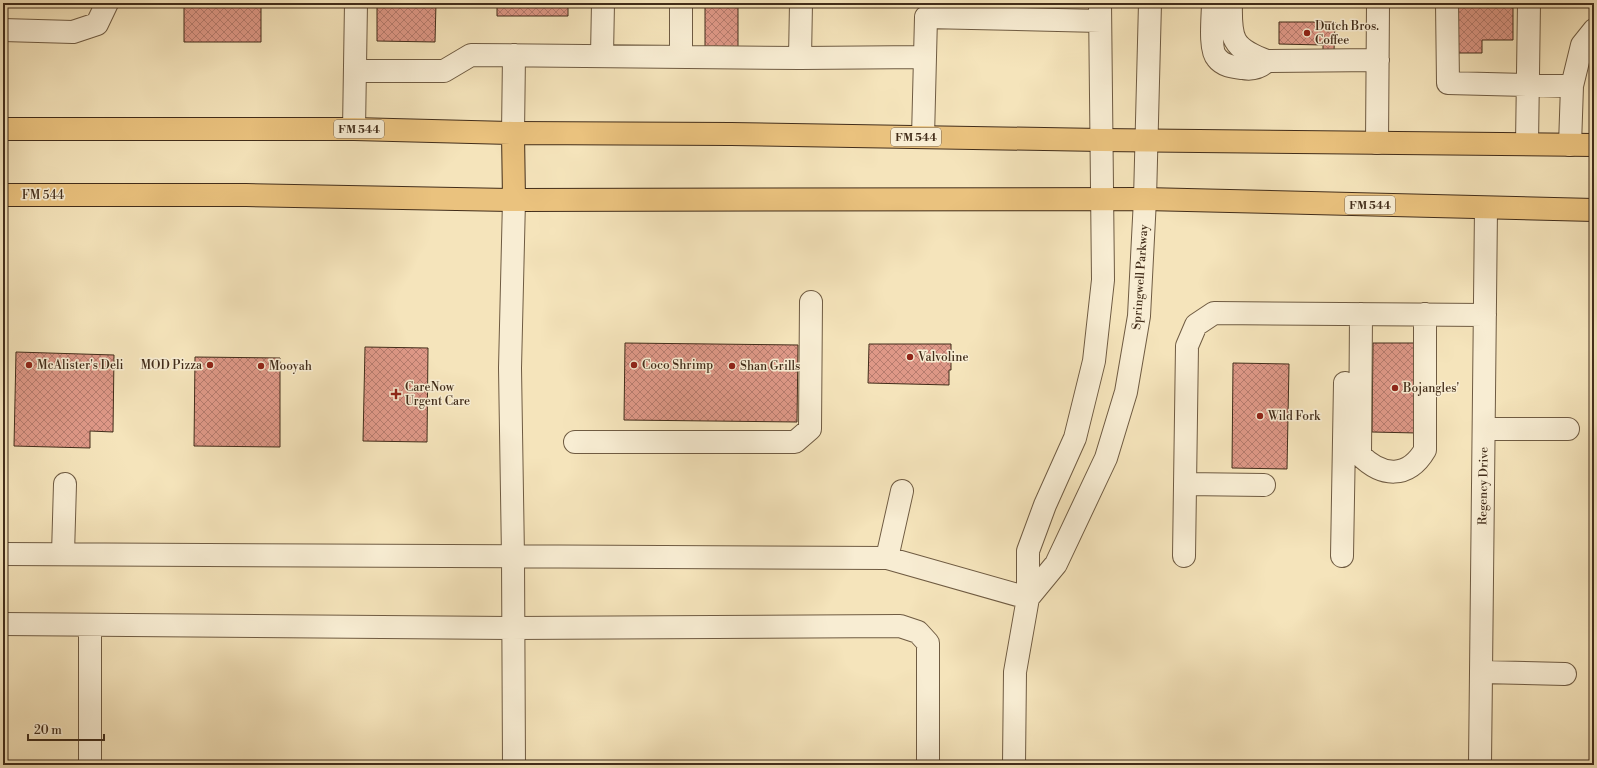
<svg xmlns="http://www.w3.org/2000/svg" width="1597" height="768" font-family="'Libre Bodoni',serif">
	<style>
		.building { fill: url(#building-cross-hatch); stroke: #422d1a }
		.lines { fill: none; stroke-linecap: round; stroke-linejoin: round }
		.minor-casing { stroke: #6f5b42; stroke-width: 24 }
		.major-casing { stroke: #422d1a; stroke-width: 24 }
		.minor { stroke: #f8edd3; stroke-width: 22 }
		.major { stroke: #eac27e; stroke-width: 22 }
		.poi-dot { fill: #8f2418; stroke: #f8edd3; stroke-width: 1.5 }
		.labels { text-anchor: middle; stroke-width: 3; stroke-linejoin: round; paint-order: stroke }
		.shield { fill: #f8edd3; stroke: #796752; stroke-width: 1 }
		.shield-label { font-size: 11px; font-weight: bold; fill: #422d1a }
		.poi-label { font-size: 12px; fill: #422d1a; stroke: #f8edd3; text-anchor: start }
		.street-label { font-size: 12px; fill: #422d1a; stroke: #f8edd3 }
	</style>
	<defs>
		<pattern id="building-cross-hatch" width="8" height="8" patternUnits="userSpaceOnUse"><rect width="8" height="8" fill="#de9887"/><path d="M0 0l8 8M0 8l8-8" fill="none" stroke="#b67c6e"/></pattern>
	</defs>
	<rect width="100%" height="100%" fill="#f5e4bb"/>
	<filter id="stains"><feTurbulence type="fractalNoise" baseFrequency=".005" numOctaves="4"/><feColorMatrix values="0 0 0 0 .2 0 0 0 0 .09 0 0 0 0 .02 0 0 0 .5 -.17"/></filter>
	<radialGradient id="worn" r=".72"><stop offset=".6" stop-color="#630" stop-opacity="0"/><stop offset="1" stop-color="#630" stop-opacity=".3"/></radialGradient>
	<path class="building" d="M184,3H261V42H184Z
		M377,3H436L435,42L377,41Z
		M497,3H568V16H497Z
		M705,3H738V48H705Z
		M1454,3H1513V40H1482V53H1453Z
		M1279,22H1335L1334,51H1323V45L1279,44Z
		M625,343L798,345L797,422L624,420Z
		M1373,343H1418L1417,433L1372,432Z
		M869,344H951V370H949V385L868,383Z
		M365,347L428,348L427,442L363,441Z
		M16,352L114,355L113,432L90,431V448L14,446Z
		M195,357L280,358V447L194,446Z
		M1233,363L1289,364L1287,469L1232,468Z"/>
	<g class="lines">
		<g class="minor-casing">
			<path id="minor" d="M1213,3C1213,15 1209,50 1217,58C1223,66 1233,67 1242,68C1253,70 1260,68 1267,61L1378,60
				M1231,3C1230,39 1232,48 1267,61
				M1447,3L1448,83L1572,86
				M3,30L73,32L97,24L107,3
				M602,55L603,3
				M681,57V3
				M800,58L801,3
				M355,71H444L471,55L800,58L925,57
				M354,129L356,3
				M513,133L514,55
				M923,137L926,17L1100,21
				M1377,143L1378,3
				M1527,144L1529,3
				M1570,145L1572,86L1582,45L1594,30
				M1361,314L1360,455C1382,477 1408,479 1425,450V314
				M1484,429H1568
				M575,442H795L810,429L811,302
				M1185,484L1264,485
				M3,554L887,558L1028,598
				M63,554L65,484
				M1184,556L1187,346L1196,325L1214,313L1485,315
				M1342,556L1345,383
				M887,558L902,491
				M1028,598L1056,564L1106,458L1126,392L1139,316L1145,199L1150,3
				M3,624L513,628L900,626L918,632L928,643V765
				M90,625V765
				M1481,672L1565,674
				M514,765L513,557L510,368L514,200
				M1014,765L1015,672L1028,598V551L1045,505L1075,438L1094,361L1103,280L1100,3
				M1480,765L1486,208"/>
		</g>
		<g class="major-casing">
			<path id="major" d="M3,129H354L513,133L731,134L1101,140L1594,145
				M513,133L514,200
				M3,195H246L514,200L1145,199L1594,210"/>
		</g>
		<use href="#minor" class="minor"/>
		<use href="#major" class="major"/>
	</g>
	<g class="poi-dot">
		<circle cx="1307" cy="33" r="4"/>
		<circle cx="910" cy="357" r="4"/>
		<circle cx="29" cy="365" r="4"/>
		<circle cx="210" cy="365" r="4"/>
		<circle cx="634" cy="365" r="4"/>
		<circle cx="261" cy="366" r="4"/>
		<circle cx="732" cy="366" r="4"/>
		<circle cx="1395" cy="388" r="4"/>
		<path d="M394 388h4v4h4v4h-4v4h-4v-4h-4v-4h4z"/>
		<circle cx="1260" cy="416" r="4"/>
	</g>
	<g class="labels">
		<g class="shield">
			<rect x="334" y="120" width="50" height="18" rx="3"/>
			<rect x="891" y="128" width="50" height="18" rx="3"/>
			<rect x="1345" y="196" width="50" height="18" rx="3"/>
		</g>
		<g class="shield-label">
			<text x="359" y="133">FM 544</text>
			<text x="916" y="141">FM 544</text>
			<text x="1370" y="209">FM 544</text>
		</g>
		<g class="poi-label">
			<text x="1315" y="30">Dutch Bros.<tspan x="1315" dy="14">Coffee</tspan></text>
			<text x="918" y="361">Valvoline</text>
			<text x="37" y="369">McAlister's Deli</text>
			<text x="202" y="369" text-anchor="end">MOD Pizza</text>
			<text x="642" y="369">Coco Shrimp</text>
			<text x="269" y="370">Mooyah</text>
			<text x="740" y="370">Shan Grills</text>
			<text x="405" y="391">CareNow<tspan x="405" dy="14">Urgent Care</tspan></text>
			<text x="1403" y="392">Bojangles'</text>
			<text x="1268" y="420">Wild Fork</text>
		</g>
		<g class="street-label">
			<text x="43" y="199">FM 544</text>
			<text transform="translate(1140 277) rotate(-86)" y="4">Springwell Parkway</text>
			<text transform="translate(1483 486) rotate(-89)" y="4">Regency Drive</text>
		</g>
	</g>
	<rect width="1597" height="768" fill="none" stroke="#f5e4bb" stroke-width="16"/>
	<rect x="4" y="4" width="1589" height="760" fill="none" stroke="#422d1a" stroke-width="2"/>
	<rect x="8" y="8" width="1581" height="752" fill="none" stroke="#422d1a"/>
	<path d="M28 734v6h76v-6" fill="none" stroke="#422d1a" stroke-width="2"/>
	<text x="34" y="734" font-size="12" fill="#422d1a" stroke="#f8edd3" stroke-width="3" paint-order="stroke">20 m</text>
	<rect width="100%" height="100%" filter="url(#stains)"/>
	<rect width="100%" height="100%" fill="url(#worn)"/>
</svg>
